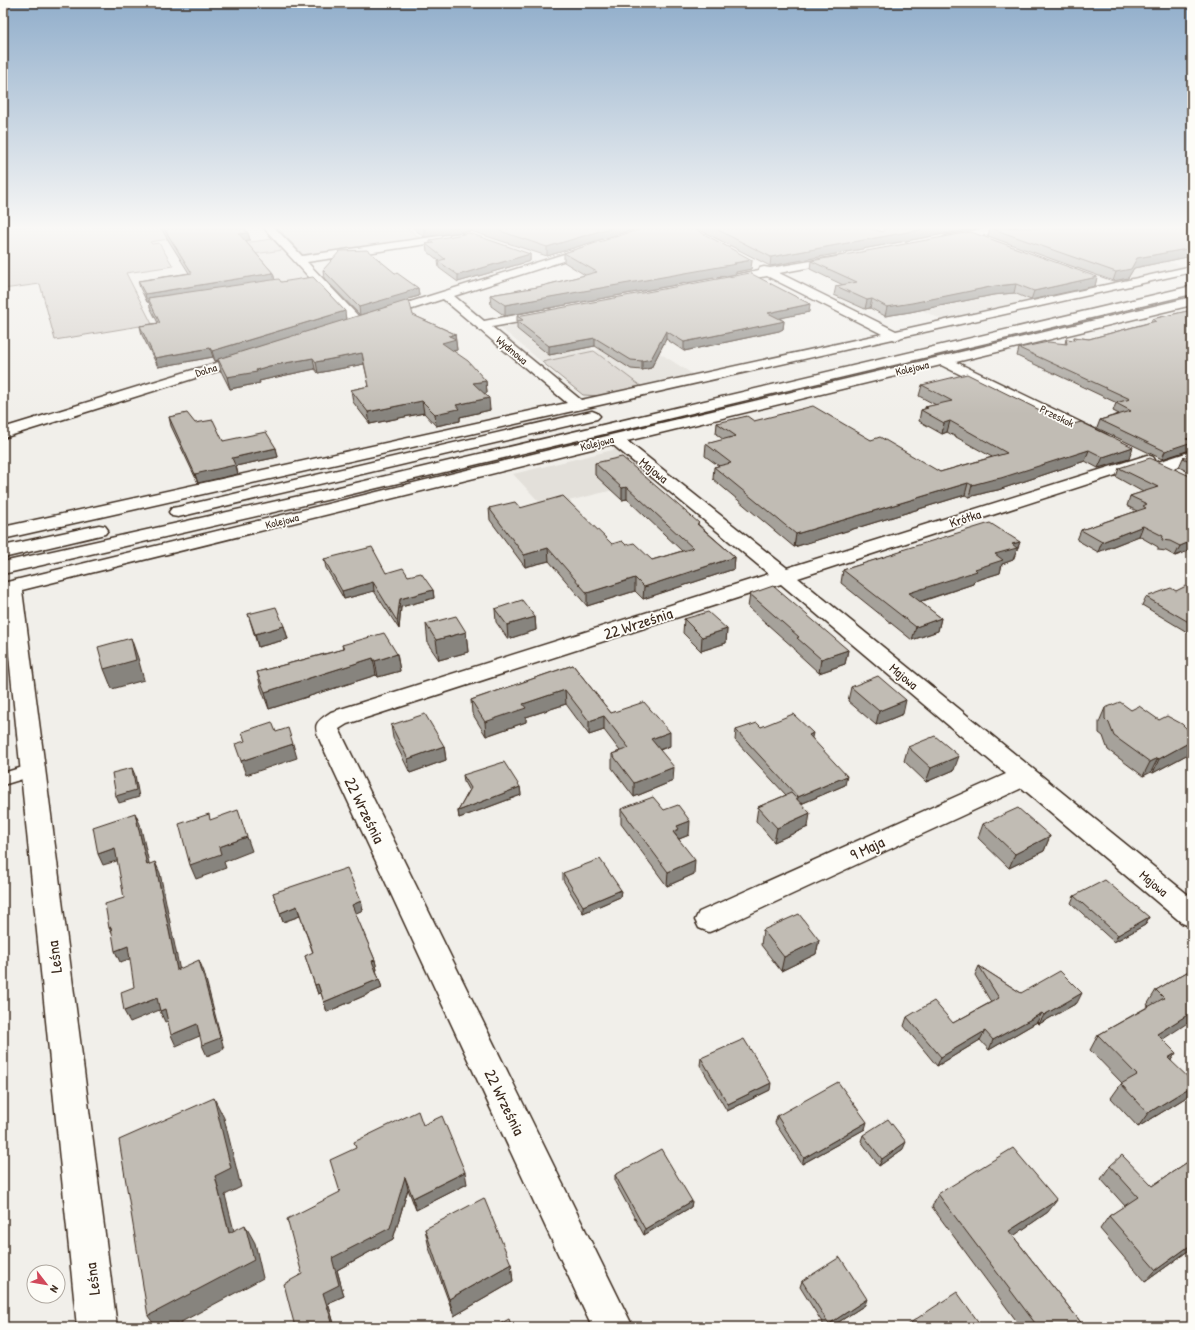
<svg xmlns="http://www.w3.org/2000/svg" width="1195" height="1330" font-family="'Patrick Hand',sans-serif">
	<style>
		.built { fill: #e3e0da }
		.green { fill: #d7d2cc; stroke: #897e75 }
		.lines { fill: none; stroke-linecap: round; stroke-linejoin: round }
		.lane-casing { stroke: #3b2a1e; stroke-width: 3 }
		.street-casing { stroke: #3b2a1e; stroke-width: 3 }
		.highway-casing { stroke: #3b2a1e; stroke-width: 3 }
		.lane { fill: #fdfcf7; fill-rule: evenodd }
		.street { fill: #fdfcf7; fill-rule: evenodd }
		.highway { fill: #fdfcf7; fill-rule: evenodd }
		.wall { fill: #a6a29b; stroke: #3b2a1e }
		.shaded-wall { fill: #87847e; stroke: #3b2a1e }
		.building { fill: #c1bcb4; stroke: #3b2a1e }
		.labels { text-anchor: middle; stroke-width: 3.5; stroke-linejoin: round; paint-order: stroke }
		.far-street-label { font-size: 11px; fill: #3b2a1e; stroke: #fdfcf7 }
		.street-label { font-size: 13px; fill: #3b2a1e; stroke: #fdfcf7 }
		.near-street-label { font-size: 16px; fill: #3b2a1e; stroke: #fdfcf7 }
	</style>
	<rect width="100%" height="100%" fill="#f1efea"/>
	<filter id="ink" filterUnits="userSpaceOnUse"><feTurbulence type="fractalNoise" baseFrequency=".025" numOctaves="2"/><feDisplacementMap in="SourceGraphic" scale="8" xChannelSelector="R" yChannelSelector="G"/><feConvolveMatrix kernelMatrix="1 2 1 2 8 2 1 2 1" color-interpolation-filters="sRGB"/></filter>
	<g filter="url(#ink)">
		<path class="built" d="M1119,245L1185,267L1121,281L1104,279L1049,259Z
			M283,250L307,278L226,290L205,261Z
			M1090,283V288L943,320L882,292Z
			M546,317L594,351L641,341L694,375L642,387L594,351L542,362L498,326Z
			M617,449L654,480L544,507L513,474Z"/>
		<path class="green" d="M3,227H174L181,237L150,242L152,244L159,243L173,266L126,273L152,324L55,340L40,284L3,289Z
			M277,227H406L422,240L305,257Z
			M272,239L283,250L211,260L202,249Z
			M594,351L642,387L601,396L583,395L542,362Z"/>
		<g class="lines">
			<g class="lane-casing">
				<path id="lane" d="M33,764L39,766L41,770L39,774L3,785V773Z"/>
			</g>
			<g class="street-casing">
				<path id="street" d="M263,227H274L302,256L460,233L465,236L460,239L307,262L362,320L364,323L362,326H354Z
					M993,227H1017L1012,230L946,242L941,239L946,236Z
					M593,245L597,246L598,248L597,250L454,296L484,321L547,309L551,310L553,313L551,316L492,327L581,400L882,334L767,276L724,283L720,282L718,280L720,278L724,277L759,270L760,268L764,267L770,268L840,256L844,257L845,259L844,261L779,273L896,331L1192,266V272L902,337L896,340L893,339L3,539V527L567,403L443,299L382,319L378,318L376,315L378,312Z
					M1192,297V305L956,362L1107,435L1109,438L1107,441L1101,443L1095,441L941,365L627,441L787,568L1141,457L1147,455L1153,457L1155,460L1153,463L798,578L1192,898V927L1182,923L1022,788L719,928L709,932L699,928L695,920L699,912L1006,774L781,584L347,724L339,729L633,1327H592L321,743C313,725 314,723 331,712L769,574L612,444L22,590L117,1327H77L3,596V583L615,434Z
					M248,353L253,354L255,357L253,360L3,438V428Z
					M1192,451V462L1161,472L1155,471L1153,467L1155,463Z"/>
			</g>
			<g class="highway-casing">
				<path id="highway" d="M1192,286V294L335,498L3,574V562L335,488Z
					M592,411L597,413L600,416L597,419L178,517L172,516L169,512L172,508L178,507Z
					M99,525L105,526L108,530L105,534L3,558V546Z"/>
			</g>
			<use href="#lane" class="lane"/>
			<use href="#street" class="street"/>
			<use href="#highway" class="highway"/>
		</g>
		<path class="wall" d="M160,227H243L248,233L250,240L245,241L273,273L275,280L281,282L346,320L413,315L455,334L457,350L453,351L486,381L487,393H483L490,410L460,417V421L436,426L424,413L370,424L353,402L351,390L369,386L364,364L318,373L315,369L272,378L259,381L260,383L230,389L221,371L218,360L215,361L213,357L158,367L142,335L140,326L158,323L150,307L149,302H147L140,288L138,281L189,273Z
			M412,227H642L547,256L471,231L424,237Z
			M694,227H865L883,232L885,227H982L770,266Z
			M1192,227V256L1134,268L1128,278L1113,281L988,236L990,228Z
			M430,240L530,254V261L458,282L439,268L438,261H439L427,251L426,244L430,243Z
			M564,253L752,260L751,269L736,272V274L505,316L491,306L490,295L538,287L585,275L564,262Z
			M811,261L1097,277L1095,286L1031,300L1014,293L993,295L910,312L885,316L870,308L865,309L834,295L836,286L843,285L810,269Z
			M323,270L395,273L418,288L419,296L408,299V301L360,315L324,278Z
			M1192,310L1190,450L1162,459L1097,428L1100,420L1119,414L1113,411L1116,403H1117L1017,356L1019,348L1065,344L1066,339L1074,340V337L1089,339L1151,322L1152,319Z
			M809,312L779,318L784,321L783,329L779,331L684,351L666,339L651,368L642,370L631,369L595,346L549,355L517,329V316Z
			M922,385L1129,459L1098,468L1085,461L998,490L988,492L969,497L965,495L794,547L713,479L714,467L719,466L705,456L706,444L724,440L716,434L717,423L754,421L871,440L940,472L992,457L947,432L942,434L919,421L921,410L925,409V407L936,405L919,396Z
			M169,417L195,423L223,441L276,448L278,457L236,466L238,474L198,483L171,426Z
			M1192,455V474L1179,467L1183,458Z
			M595,463L699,525L735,557L734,569L643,599L635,591L587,606L549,561L525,567L490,520L489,508H520L612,544L652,560L682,551L627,499L622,500L595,475Z
			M1119,468L1192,477V551L1191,550L1175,556L1166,551L1158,550V547L1139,536L1098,552L1077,540L1081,530L1137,511L1127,506L1130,496L1143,492L1116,477Z
			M1020,542L1013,560L1002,564L1000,573L974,581L973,584L920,602L941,618L938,631L912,640L841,583L843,570L901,552L902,550Z
			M324,559L386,573L408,576L433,590L434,598L401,607L399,629L374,591L344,599L326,568Z
			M1192,590V635L1142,605L1146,597L1176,591Z
			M750,594L848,650L845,664L819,673L795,651V649L748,607Z
			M495,609L535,617L536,630L508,639L496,622Z
			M248,614L284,626L288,639L258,647L252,627Z
			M684,619L727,629L726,643L701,651L683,633Z
			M426,624L466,632L468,652L439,660L428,644Z
			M342,645L397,654L400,671L378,677L376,675L269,709L261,688L257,672L343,649Z
			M573,665L611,713L670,746L660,750L673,781L634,797L612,768V754L620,751L604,730L589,735L566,704L526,717V722L486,736L472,713L471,700Z
			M851,687L903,714L876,725L848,701Z
			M1105,708L1131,710L1159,720L1192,734V748L1190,753L1153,773L1151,772L1143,776L1108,750L1103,736L1099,733V722Z
			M391,725L444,746L446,760L410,773L393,738Z
			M761,727L812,738L845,785L801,804L808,827L774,842L756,821L758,807L786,795L735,740L736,730Z
			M908,747L954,770L926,782L904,761Z
			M463,775L520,787L521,795L459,818L458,811L469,791L464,782Z
			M621,809L664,810L689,835L679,839L694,874L667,886L621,824Z
			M983,824L1050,836L1044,851L1009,868L978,838Z
			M563,873L621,890L620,897L583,913L563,880Z
			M273,893L361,901L363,910L355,913L375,960L377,970H376L382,988L327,1012L321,993L318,994L305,956L313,953L300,916L283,922Z
			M1074,896L1149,917L1145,925L1114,942L1071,903Z
			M763,930L819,940L816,954L781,971L761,945Z
			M979,966L1021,993L1077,1003L1039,1024L1037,1022L989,1050L980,1040L937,1066L904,1026L907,1017L953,1023L991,1002L975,975Z
			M1192,969L1162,1039L1176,1053L1171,1060L1185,1098L1138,1127L1111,1098L1121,1084L1122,1083L1090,1050L1098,1035L1149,1006L1147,1005L1156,990Z
			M701,1058L770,1090L727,1111L700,1065Z
			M777,1116L865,1129L802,1164L775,1123Z
			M423,1125L467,1184L416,1210L408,1189L393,1239L337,1270L344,1296L328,1303L335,1327H295L302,1274L340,1192Z
			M863,1135L903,1149L879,1166L861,1141Z
			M1192,1159V1248L1145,1282L1100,1229L1109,1216L1125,1206L1101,1179L1110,1166L1152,1186Z
			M615,1175L692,1201L691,1207L644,1235L615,1182Z
			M938,1194L1048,1212L1013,1236L1083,1325L1081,1327H1021L932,1207Z
			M425,1229L511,1264L513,1282L454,1316L429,1248Z
			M802,1281L865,1305L831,1327H825L800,1287Z"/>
		<path class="shaded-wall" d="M429,227H471V231L424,237V228Z
			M613,227H642L547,256V247Z
			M935,227H982L770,266L771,257Z
			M248,233L250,240L241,241L239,234Z
			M1192,248V256L1134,268L1128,278L1113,281L1116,272L1137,258Z
			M530,254V261L458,282V275Z
			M752,260L751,269L736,272V274L505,316V305Z
			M273,273L275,281L148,298L149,302H147L145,294Z
			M1097,277L1095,286L1031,300L1034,291Z
			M1016,284L1014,293L993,295L910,312L885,316L887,307L995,286Z
			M418,288L419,296L408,299V301L360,315L359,307Z
			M872,299L870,308L865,309L867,300Z
			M810,304L809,312L767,321L768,313Z
			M345,311L346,320L215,361L212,351Z
			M784,321L783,329L779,331L684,351V342Z
			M666,331V339L651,368L642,370V361Z
			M455,334L457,350L443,354L442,343L449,336Z
			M595,338V346L549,355V346Z
			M210,348L213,357L158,367L155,358Z
			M362,353L364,364L318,373L316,362Z
			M313,358L315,369L272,378L259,381L260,383L230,389L227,377L269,366Z
			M486,381L487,393L474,395L473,383Z
			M489,398L490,410L460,417V421L436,426L435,414L456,405Z
			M422,401L424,413L370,424L368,412Z
			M950,421L947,432L942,434L944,423Z
			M1192,437V445L1190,450L1162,459L1165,451L1186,439Z
			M1133,447L1129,459L1098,468L1103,457Z
			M276,448L278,457L236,466L238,474L198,483L195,474L232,458Z
			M1089,450L1085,461L998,490L988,492L969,497L972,485Z
			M968,483L965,495L794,547L796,534Z
			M627,487V499L622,500V488Z
			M1143,526L1139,536L1098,552L1102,542Z
			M1192,541V548L1191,550L1175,556L1180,546Z
			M1020,542L1013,560L1002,564L1000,573L974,581L973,584L906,606L909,593L975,569L995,554L1012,544Z
			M548,548L549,561L525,567L524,555Z
			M735,557L734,569L643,599L644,587Z
			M635,578V591L587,606V593Z
			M373,582L374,591L344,599L342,591Z
			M433,590L434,598L401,607L399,629L397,621L400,599Z
			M535,617L536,630L508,639L507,625Z
			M941,618L938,631L912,640L916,627Z
			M284,626L288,639L258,647L255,634Z
			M727,629L726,643L701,651L702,637Z
			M466,632L468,652L439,660L436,640Z
			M131,638L138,658L144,680L112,689L104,669Z
			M848,650L845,664L819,673L821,659Z
			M397,654L400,671L378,677L375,661Z
			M373,658L376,675L269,709L265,692Z
			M565,690L566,704L526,717V722L486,736L485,722L523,704Z
			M906,700L903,714L876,725L879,711Z
			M604,716V730L589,735V721Z
			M670,732V746L650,753L651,739Z
			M813,733L811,742L809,735Z
			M1192,741V748L1190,753L1153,773L1159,759Z
			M293,744L297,758L246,775L241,761Z
			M444,746L446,760L410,773L408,759Z
			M959,756L954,770L926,782L931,768Z
			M1158,758L1151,772L1143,776L1150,762Z
			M674,767L673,781L634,797V783Z
			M132,768L135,775L139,797L119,803L116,796Z
			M847,776L845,785L796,806L798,797Z
			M520,787L521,795L459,818L458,811Z
			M135,813L140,824L152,876L147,865Z
			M810,813L808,827L774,842L777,828Z
			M690,821L689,835L679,839L673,832L677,826Z
			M1050,836L1044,851L1009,868L1015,854Z
			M247,837L252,851L224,862L226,868L196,879L190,865L219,847Z
			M115,848L120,860L103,865L98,854Z
			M695,860L694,874L667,886L668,872Z
			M155,862L160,873L182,981L177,970Z
			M621,890L620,897L583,913V906Z
			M361,901L363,910L354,914L352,905Z
			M297,906L300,916L283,922L280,913Z
			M1149,917L1145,925L1114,942L1118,935Z
			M111,927L115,939L109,928Z
			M819,940L816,954L781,971L784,957Z
			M128,946L133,958L120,962L115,951Z
			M199,960L204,972L224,1049L207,1056L202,1045Z
			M375,960L377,970L375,971L372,961Z
			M379,979L382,988L327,1012L324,1002Z
			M318,984L321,993L318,994L315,985Z
			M1082,993L1077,1003L1039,1024L1044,1015Z
			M157,998L162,1009L130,1022L124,1011Z
			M165,1009L171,1020L165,1022L160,1011Z
			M1192,1012V1020L1148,1049L1157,1034Z
			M1042,1013L1037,1022L989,1050L993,1040Z
			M197,1024L202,1035L176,1046L171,1035Z
			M985,1031L980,1040L937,1066L941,1057Z
			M1176,1053L1166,1067L1168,1058Z
			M771,1083L770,1090L727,1111L728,1104Z
			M1192,1086V1089L1185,1098L1138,1127L1148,1113Z
			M214,1098L224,1118L241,1187L225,1195L239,1251L229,1233L215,1176Z
			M867,1122L865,1129L802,1164L804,1158Z
			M906,1142L903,1149L879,1166L882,1159Z
			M465,1172L467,1184L416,1210L413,1198Z
			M405,1177L408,1189L393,1239L337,1270L344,1296L328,1303L335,1327H323V1293L332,1258Z
			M1057,1200L1048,1212L1002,1244L1009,1231Z
			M692,1201L691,1207L644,1235L645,1229Z
			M245,1225L255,1243L263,1278L172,1327H156L148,1316Z
			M1192,1244V1248L1145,1282L1156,1270Z
			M511,1264L513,1282L454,1316L449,1299Z
			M867,1299L865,1305L831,1327H828L829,1324Z"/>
		<path class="building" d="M163,227H243L248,233L239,234L273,273L145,294L138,281L192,273Z
			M488,227H613L547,247Z
			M647,227H691L752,260L734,263L736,264L505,305L490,295L538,287L597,272L564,253Z
			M712,227H865L883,232L885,227H935L771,257Z
			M1192,227V248L1137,258L1131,269L1116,272L990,228Z
			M971,232L1097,277L1034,291L1016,284L995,286L912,303L887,307L872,299L867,300L836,286L857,282L811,261Z
			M469,233L530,254L458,275L438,261L445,259L426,244L434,243L430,240Z
			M367,250L395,273H397L418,288L407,291V293L359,307L323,270L340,251Z
			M750,273L810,304L768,313L784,321L780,322L684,342L666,331L651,359L642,361L631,360L595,338L549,346L517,321L523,320L517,316Z
			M313,277L345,311L212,351L210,348L155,358L140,326L160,323L148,298L279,279L281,282Z
			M409,300L413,315L455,334L449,336L456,339L442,343L468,361L486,381L473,383L489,398L456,405L459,409L435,414L422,401L368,412L351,390L369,386L362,353L316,362L313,358L269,366L256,370L257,372L227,377L218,359Z
			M1192,310V437L1186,439L1192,441V442L1165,451L1100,420L1131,411L1116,403L1130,399L1019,348L1048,342L1067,344L1066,339L1075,340L1074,337L1089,339L1156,321L1152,319Z
			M967,374L1070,425L1081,422L1133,447L1103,457L1089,450L1001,478L991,480L972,485L968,483L796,534L714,467L731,463L706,444L736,436L717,423L747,416L754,421L813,406L871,440L880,437L940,472L1007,453L950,421L944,423L921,410L928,408L925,407L952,401L922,385Z
			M187,413L195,423L213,420L223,441L266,432L276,448L232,458L235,465L195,474L169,417Z
			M1192,455V462L1183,458Z
			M622,457L699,523L697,524L735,557L644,587L635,578L587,593L548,548L524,555L489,508L515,502L520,508L563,496L612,544L622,541L626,545L634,543L652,560L693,548L627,487L622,488L595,463Z
			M1150,458L1192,477V541L1180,546L1170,541L1162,540L1163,536L1143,526L1102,542L1081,530L1146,508L1143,506L1147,504L1130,496L1158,487L1119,468Z
			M990,523L1020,542L1012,544L1017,548L995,554L1003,560L975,569L977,571L909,593L941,618L916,627L843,570L903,551L902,550Z
			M372,547L386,573L403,568L408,576L421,573L433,590L400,599L397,621L373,582L342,591L324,559Z
			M773,586L848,650L821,659L797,638L799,637L750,594Z
			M1186,586L1192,590V624L1146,597L1171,588L1176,591Z
			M522,600L535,617L507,625L495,609Z
			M276,607L284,626L255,634L248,614Z
			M708,612L727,629L702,637L684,619Z
			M456,616L466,632L436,640L426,624Z
			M384,633L397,654L375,661L373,658L265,692L257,672L344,649L342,645Z
			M131,638L136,660L104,669L98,647Z
			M573,665L611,713L644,702L670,732L651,739L674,767L634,783L612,754L629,748L604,716L589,721L565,690L523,704L526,708L485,722L471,700Z
			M878,676L906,700L879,711L851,687Z
			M1120,702L1131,710L1139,706L1159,720L1167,716L1182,724L1192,734V741L1159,759L1158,758L1150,762L1114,736L1109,723L1105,719V708Z
			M425,714L444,746L408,759L391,725Z
			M793,714L813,733L809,735L847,776L798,797L736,730L757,723L761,727Z
			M272,722L276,732L288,728L293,744L241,761L235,744L245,741L242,732Z
			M935,736L959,756L931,768L908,747Z
			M504,762L520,787L458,811L471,788L463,775Z
			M132,768L136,790L116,796L112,773Z
			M791,793L810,813L777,828L758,807Z
			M653,797L664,810L678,805L690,821L677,826L679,829L673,832L695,860L668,872L621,809Z
			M1018,808L1050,836L1015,854L983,824Z
			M238,810L247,837L219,847L221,854L190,865L179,824L209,814L210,820Z
			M135,813L147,865L155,862L177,970L199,960L220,1038L202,1045L197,1024L171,1035L165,1009L160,1011L157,998L124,1011L121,992L134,987L128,946L115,951L111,927L109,928L105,904L124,898L115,848L98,854L93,827Z
			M600,859L621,890L583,906L563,873Z
			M347,868L361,901L352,905L375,960L372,961L379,979L324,1002L318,984L315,985L305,956L313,952L297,906L280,913L273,893Z
			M1105,880L1149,917L1118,935L1074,896Z
			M799,914L819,940L784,957L763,930Z
			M979,966L1021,993L1060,971L1082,993L1044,1015L1042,1013L993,1040L985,1031L941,1057L907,1017L934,1001L953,1023L999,998Z
			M1192,969V1012L1157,1034L1176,1053L1168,1058L1192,1081V1086L1148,1113L1121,1084L1137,1075L1098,1035L1164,998L1156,990Z
			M744,1039L771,1083L728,1104L701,1058Z
			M838,1082L867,1122L804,1158L777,1116Z
			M214,1098L231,1168L215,1176L229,1233L245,1225L254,1260L148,1316L119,1140Z
			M418,1111L423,1125L442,1116L465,1172L413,1198L405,1177L390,1228L332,1258L339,1285L323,1293L332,1322L323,1327H295L284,1284L302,1274L287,1219L340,1192L330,1160L356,1148L354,1142Z
			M888,1119L906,1142L882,1159L863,1135Z
			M1013,1148L1057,1200L1009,1231L1083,1325L1080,1327H1038L938,1194Z
			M661,1149L692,1201L645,1229L615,1175Z
			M1122,1155L1152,1186L1192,1159V1244L1156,1270L1109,1216L1138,1197L1110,1166Z
			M484,1198L511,1264L449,1299L425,1229Z
			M840,1257L867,1299L829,1324L802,1281Z
			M957,1292L982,1327H904Z
			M509,1319L512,1327H494Z"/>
	</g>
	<linearGradient id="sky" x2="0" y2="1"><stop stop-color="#91aecb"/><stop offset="0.55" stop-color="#f9f8f6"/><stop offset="1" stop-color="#f9f8f6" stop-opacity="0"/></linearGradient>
	<rect width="1195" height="414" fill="url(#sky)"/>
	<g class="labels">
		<g class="far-street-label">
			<text transform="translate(512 350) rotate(40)" y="4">Wydmowa</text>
			<text transform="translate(912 368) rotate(-13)" y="4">Kolejowa</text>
			<text transform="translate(206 370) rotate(-17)" y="4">Dolna</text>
			<text transform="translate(1057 416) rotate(26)" y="4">Przeskok</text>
			<text transform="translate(597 443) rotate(-14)" y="4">Kolejowa</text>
			<text transform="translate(282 521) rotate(-14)" y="4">Kolejowa</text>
		</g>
		<g class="street-label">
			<text transform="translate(654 470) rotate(39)" y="5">Majowa</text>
			<text transform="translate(965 518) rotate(-18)" y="5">Krótka</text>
			<text transform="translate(904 676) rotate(40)" y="5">Majowa</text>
			<text transform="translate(1154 883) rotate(40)" y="5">Majowa</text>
		</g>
		<g class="near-street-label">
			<text transform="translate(638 623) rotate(-18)" y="6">22 Września</text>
			<text transform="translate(365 810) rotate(64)" y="6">22 Września</text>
			<text transform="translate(867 848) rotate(-25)" y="6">9 Maja</text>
			<text transform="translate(54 957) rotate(-97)" y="6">Leśna</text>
			<text transform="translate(505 1102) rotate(64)" y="6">22 Września</text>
			<text transform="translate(92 1279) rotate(-97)" y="6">Leśna</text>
		</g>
	</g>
	<rect width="1195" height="1330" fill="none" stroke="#fdfcf7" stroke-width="16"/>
	<rect x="8" y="8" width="1179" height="1314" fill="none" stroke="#3b2a1e" stroke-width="1.5" filter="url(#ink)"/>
	<g transform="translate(46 1284) rotate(121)"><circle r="19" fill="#fdfcf7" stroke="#afa8a0"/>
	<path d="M0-3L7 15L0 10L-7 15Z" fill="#d1495b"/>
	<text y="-6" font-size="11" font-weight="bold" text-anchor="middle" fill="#3b2a1e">N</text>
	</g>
</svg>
